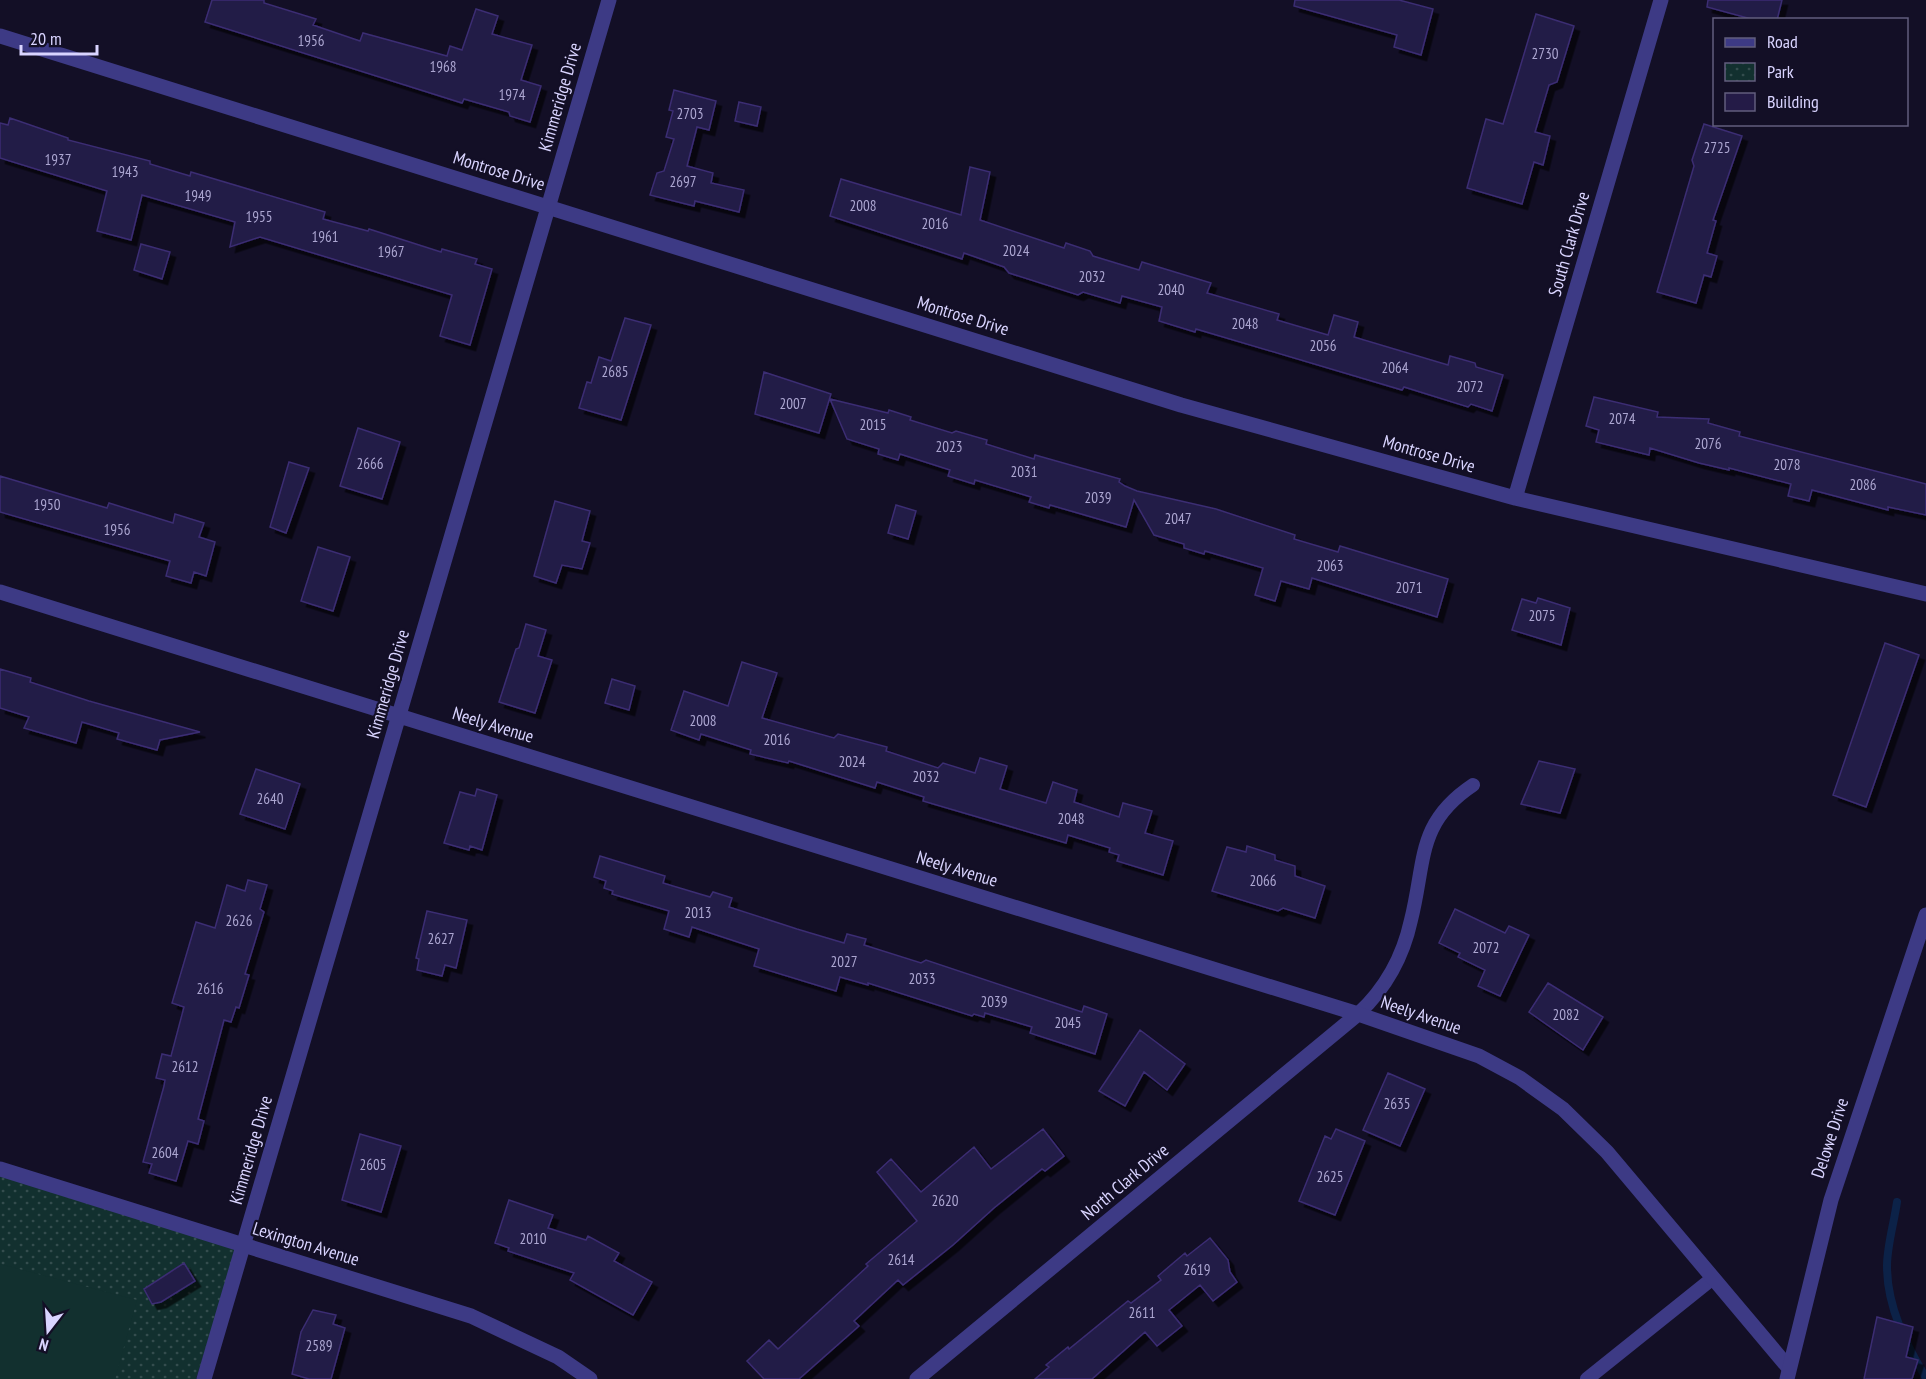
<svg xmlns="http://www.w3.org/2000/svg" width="1926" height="1379" font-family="'PT Sans Narrow',sans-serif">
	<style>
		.park { fill: url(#park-dots) }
		.garden { fill: #12302f }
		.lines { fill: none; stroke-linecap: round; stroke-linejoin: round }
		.stream { stroke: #0c2248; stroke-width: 8 }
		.building { fill: #241b47; stroke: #3b2d73; stroke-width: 1.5; filter: url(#shadow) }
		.service { stroke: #3d3a85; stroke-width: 14 }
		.minor { stroke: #3d3a85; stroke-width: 15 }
		.tertiary { stroke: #3d3a85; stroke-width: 15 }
		.labels { text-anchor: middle; stroke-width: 4.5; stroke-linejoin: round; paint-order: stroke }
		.number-label { font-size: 15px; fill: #aca6d1 }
		.street-label { font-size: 18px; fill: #d9d4ff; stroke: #130f26 }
	</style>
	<defs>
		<pattern id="park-dots" width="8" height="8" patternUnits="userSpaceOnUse" patternTransform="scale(1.5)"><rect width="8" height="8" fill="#12302f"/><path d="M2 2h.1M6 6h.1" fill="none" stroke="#344d4e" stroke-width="1.8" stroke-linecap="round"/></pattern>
		<filter id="shadow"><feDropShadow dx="5.5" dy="5.5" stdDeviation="0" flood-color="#0009"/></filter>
	</defs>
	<rect width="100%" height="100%" fill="#130f26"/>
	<path class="park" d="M0,1166L240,1242L196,1379H0Z"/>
	<path class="garden" d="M0,1264L137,1300L115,1379H0Z"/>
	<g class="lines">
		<path class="stream" d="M1897,1202C1894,1223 1887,1246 1887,1266C1887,1307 1906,1344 1926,1378"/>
	</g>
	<path class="building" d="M212,0H264V3L316,19L313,25L360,41L363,33L447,56L450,46L462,50L476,9L498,16L492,34L532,45L521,80L541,86L530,122L510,116L509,112L464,99L462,103L205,22Z
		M1295,0H1399L1433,9L1421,55L1394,47L1397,35L1294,6Z
		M1708,0H1782L1777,20H1755L1707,7Z
		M1536,14L1574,26L1557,82L1549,85L1535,132L1550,136L1543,165L1534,162L1522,204L1467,188L1486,119L1503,124Z
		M674,90L716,101L709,130L697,127L687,166L713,173L711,183L744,190L739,212L695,201L694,206L650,195L657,173L664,171L674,139L666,137L673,111L669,110Z
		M739,102L761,107L757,126L735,121Z
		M10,118L68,138V140L150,161V164L190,176L191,172L325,212L323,219L368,231L369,229L441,252L442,249L477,259L475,264L492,269L470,345L440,336L452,295L260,237L230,247L235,222L142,195L131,240L97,231L107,191L0,158V123L8,125Z
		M1704,124L1742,136L1713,220L1716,221L1707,253L1717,256L1711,277L1704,275L1696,303L1657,292L1694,166L1692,160Z
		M970,167L990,172L980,220L1064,248L1066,243L1090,251L1093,256L1139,270L1142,262L1211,283L1207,293L1279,314L1277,320L1328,335L1334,315L1358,322L1354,337L1448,365L1450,356L1475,363L1476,367L1503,375L1492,411L1471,404L1468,407L1404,387L1402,390L1196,329L1195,332L1159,321L1162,307L1122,296L1120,303L1083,292L1078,295L1009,273L1004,267L964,253L962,259L830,216L841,179L961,215Z
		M141,244L170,252L162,279L134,270Z
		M625,318L651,325L621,420L579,408L587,382L591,383L599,357L611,361Z
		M764,372L831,394L819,433L755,414Z
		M1594,397L1658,412L1657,417L1709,419L1708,423L1740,432L1739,436L1926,484V515L1888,507V510L1812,490L1809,501L1788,496L1791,484L1729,468V470L1699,463L1650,448L1649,455L1596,442L1599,430L1586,426Z
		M830,399L888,413L889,410L911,417L910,420L952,433L956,431L987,440L986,444L1034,459L1035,455L1120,479L1119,482L1125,486L1137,491L1216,509L1295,535L1294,539L1338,552L1340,546L1448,579L1437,617L1312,578L1309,589L1281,581L1275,601L1255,595L1263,568L1205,551L1204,554L1184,548V544L1154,535L1134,500L1126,527L1050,505L1049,508L1029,502L1031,497L975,480L974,484L948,476L950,470L900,454L898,460L878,454L879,449L847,439Z
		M358,428L400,442L382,499L340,486Z
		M289,462L309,468L286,533L270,527Z
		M0,476L107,508L109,503L173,523L175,514L204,523L199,537L215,542L206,576L194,572L191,583L166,576L170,561L0,512Z
		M555,501L590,511L582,541L590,543L582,569L562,565L556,583L534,576Z
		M896,505L916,511L908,539L888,533Z
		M318,547L350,557L333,611L301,601Z
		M1538,598L1570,608L1561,645L1512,630L1522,599L1536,603Z
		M526,624L546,630L538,656L552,660L535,713L499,702L516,649L519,648Z
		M1885,643L1919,655L1866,807L1833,795Z
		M742,662L777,673L762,718L834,738L838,734L887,747L886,751L938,768L943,763L975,773L980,758L1007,766L1000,789L1046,803L1053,782L1077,790L1074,802L1119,817L1123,803L1152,811L1145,833L1173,841L1163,875L1117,861L1119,855L1109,852L1110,848L1068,835L1066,843L923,801L924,797L877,782L875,788L789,761L788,763L750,754L751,750L701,734L699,740L671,730L684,691L728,706Z
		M0,669L31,678L30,682L89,701L200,732L160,740L157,750L117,739L119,733L82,722L76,743L24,728L29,717L0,708Z
		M612,679L635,686L629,710L605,703Z
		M1539,761L1575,769L1560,813L1521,804Z
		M256,769L300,784L285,829L240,814Z
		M477,789L497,795L482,850L470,846L469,850L444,843L460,792L475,796Z
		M1247,846L1275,855V860L1295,866V876L1325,886L1315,918L1283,908L1278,911L1212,891L1227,847L1246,852Z
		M600,856L665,876L663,883L710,897L713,892L732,898L729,907L797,929L844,943L847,934L866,939L864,945L921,963L926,960L1082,1012L1084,1006L1107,1014L1095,1054L1030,1033L1032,1027L985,1013L984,1017L974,1014L972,1016L868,983V985L840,977L836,991L754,966L759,949L692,927L689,937L664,929L669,911L612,894L613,891L604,888L606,881L594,877Z
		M248,880L267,885L260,909L264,912L245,974L249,975L239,1008L236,1007L231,1022L224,1020L198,1119L204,1121L198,1144L188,1141L176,1181L149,1173L152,1164L143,1162L164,1086L165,1080L156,1078L162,1054L171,1056L184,1007L172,1003L196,922L215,928L227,885L245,891Z
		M1455,909L1505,933L1509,926L1529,935L1500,996L1478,986L1485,970L1458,957L1460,953L1439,943Z
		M427,911L467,920L456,968L445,965L442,976L417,970L419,959L416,958Z
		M1548,983L1603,1017L1583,1050L1529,1012Z
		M1140,1030L1185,1064L1167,1090L1144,1072L1125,1106L1099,1091Z
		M1388,1073L1425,1089L1400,1146L1363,1130Z
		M1043,1129L1064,1156L1045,1171L1042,1169L994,1208L953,1245L903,1285L898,1280L854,1321L859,1326L799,1379H764L747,1361L769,1340L778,1349L868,1266L866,1264L917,1221L877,1172L891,1159L921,1192L974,1147L991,1169Z
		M1336,1129L1365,1141L1335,1215L1299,1201L1325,1136L1331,1139Z
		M360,1134L401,1146L381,1212L342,1200Z
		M509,1200L553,1215L548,1228L586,1240L588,1236L619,1253L614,1261L652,1282L633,1315L570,1280L574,1273L508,1251L509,1248L495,1243Z
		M1210,1238L1228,1260L1230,1272L1237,1282L1213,1301L1200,1285L1169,1310L1182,1326L1157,1346L1145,1332L1092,1379H1035L1049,1367L1046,1365L1068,1347L1069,1349L1128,1301L1131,1303L1161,1280L1158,1276L1185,1253L1187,1256Z
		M184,1263L195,1281L161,1302L152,1304L144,1289Z
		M313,1310L336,1315L333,1324L345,1328L331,1379H309L292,1374L301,1332Z
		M1877,1317L1913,1327L1906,1357L1918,1360L1912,1379H1864Z"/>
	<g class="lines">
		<path class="service" d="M1358,1014C1385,989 1403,957 1411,920C1426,861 1416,823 1473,785
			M1587,1379L1713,1278"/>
		<path class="minor" d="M0,36L1181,405L1515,498L1926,594
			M1515,498L1661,0
			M0,592L1358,1014L1479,1056L1520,1078L1563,1109L1607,1152L1788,1367
			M0,1169L471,1316L558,1357L590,1379
			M204,1379L609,0
			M917,1379L1358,1014"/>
		<path class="tertiary" d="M1787,1379L1831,1200L1926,915"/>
	</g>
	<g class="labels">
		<g class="number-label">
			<text x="311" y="46">1956</text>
			<text x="1545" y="59">2730</text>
			<text x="443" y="72">1968</text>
			<text x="512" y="100">1974</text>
			<text x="690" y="119">2703</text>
			<text x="1717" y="153">2725</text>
			<text x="58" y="165">1937</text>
			<text x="125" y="177">1943</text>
			<text x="683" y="187">2697</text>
			<text x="198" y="201">1949</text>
			<text x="863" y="211">2008</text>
			<text x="259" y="222">1955</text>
			<text x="935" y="229">2016</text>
			<text x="325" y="242">1961</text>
			<text x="1016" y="256">2024</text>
			<text x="391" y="257">1967</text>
			<text x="1092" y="282">2032</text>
			<text x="1171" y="295">2040</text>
			<text x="1245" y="329">2048</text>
			<text x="1323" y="351">2056</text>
			<text x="1395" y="373">2064</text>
			<text x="615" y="377">2685</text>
			<text x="1470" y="392">2072</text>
			<text x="793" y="409">2007</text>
			<text x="1622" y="424">2074</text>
			<text x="873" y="430">2015</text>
			<text x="1708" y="449">2076</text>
			<text x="949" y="452">2023</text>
			<text x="370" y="469">2666</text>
			<text x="1787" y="470">2078</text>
			<text x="1024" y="477">2031</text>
			<text x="1863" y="490">2086</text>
			<text x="1098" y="503">2039</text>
			<text x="47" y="510">1950</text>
			<text x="1178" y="524">2047</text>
			<text x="117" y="535">1956</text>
			<text x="1330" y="571">2063</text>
			<text x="1409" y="593">2071</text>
			<text x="1542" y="621">2075</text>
			<text x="703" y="726">2008</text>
			<text x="777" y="745">2016</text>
			<text x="852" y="767">2024</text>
			<text x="926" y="782">2032</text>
			<text x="270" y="804">2640</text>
			<text x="1071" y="824">2048</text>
			<text x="1263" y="886">2066</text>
			<text x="698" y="918">2013</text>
			<text x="239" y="926">2626</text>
			<text x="441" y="944">2627</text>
			<text x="1486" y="953">2072</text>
			<text x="844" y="967">2027</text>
			<text x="922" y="984">2033</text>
			<text x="210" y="994">2616</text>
			<text x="994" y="1007">2039</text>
			<text x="1566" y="1020">2082</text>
			<text x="1068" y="1028">2045</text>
			<text x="185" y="1072">2612</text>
			<text x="1397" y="1109">2635</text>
			<text x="165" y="1158">2604</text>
			<text x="373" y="1170">2605</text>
			<text x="1330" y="1182">2625</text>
			<text x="945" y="1206">2620</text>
			<text x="533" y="1244">2010</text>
			<text x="901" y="1265">2614</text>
			<text x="1197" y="1275">2619</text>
			<text x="1142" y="1318">2611</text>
			<text x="319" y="1351">2589</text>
		</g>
		<g class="street-label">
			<text transform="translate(560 97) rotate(-74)" y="6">Kimmeridge Drive</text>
			<text transform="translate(499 171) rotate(17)" y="6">Montrose Drive</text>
			<text transform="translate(1569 244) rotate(-74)" y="6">South Clark Drive</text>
			<text transform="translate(963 316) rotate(17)" y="6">Montrose Drive</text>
			<text transform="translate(1429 454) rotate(16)" y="6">Montrose Drive</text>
			<text transform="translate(388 684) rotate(-74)" y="6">Kimmeridge Drive</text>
			<text transform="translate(493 725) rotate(17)" y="6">Neely Avenue</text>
			<text transform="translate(957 869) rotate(17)" y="6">Neely Avenue</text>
			<text transform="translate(1421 1015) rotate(19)" y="6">Neely Avenue</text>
			<text transform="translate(1830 1138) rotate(-72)" y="6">Delowe Drive</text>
			<text transform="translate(251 1150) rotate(-74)" y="6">Kimmeridge Drive</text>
			<text transform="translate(1125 1182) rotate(-40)" y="6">North Clark Drive</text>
			<text transform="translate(306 1244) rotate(17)" y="6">Lexington Avenue</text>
		</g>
	</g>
	<rect x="1713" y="18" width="195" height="108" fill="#130f26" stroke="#625e7d" stroke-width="1.5"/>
	<rect x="1725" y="38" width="30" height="9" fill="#3d3a85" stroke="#625e7d" stroke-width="1.5"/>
	<text x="1767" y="48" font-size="18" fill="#d9d4ff">Road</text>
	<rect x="1725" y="63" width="30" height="18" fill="url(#park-dots)" stroke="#625e7d" stroke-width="1.5"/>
	<text x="1767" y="78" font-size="18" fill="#d9d4ff">Park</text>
	<rect x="1725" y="93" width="30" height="18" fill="#241b47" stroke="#625e7d" stroke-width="1.5"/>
	<text x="1767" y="108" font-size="18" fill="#d9d4ff">Building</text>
	<g transform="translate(48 1331) rotate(197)" stroke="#130f26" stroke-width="4.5" paint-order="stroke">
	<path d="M0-4.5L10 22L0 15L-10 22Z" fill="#d9d4ff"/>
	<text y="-9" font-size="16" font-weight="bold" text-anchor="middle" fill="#d9d4ff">N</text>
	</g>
	<path d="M21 45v9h76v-9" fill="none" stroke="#d9d4ff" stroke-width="3"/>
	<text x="30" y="45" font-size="18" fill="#d9d4ff" stroke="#130f26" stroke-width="4.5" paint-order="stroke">20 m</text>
</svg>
